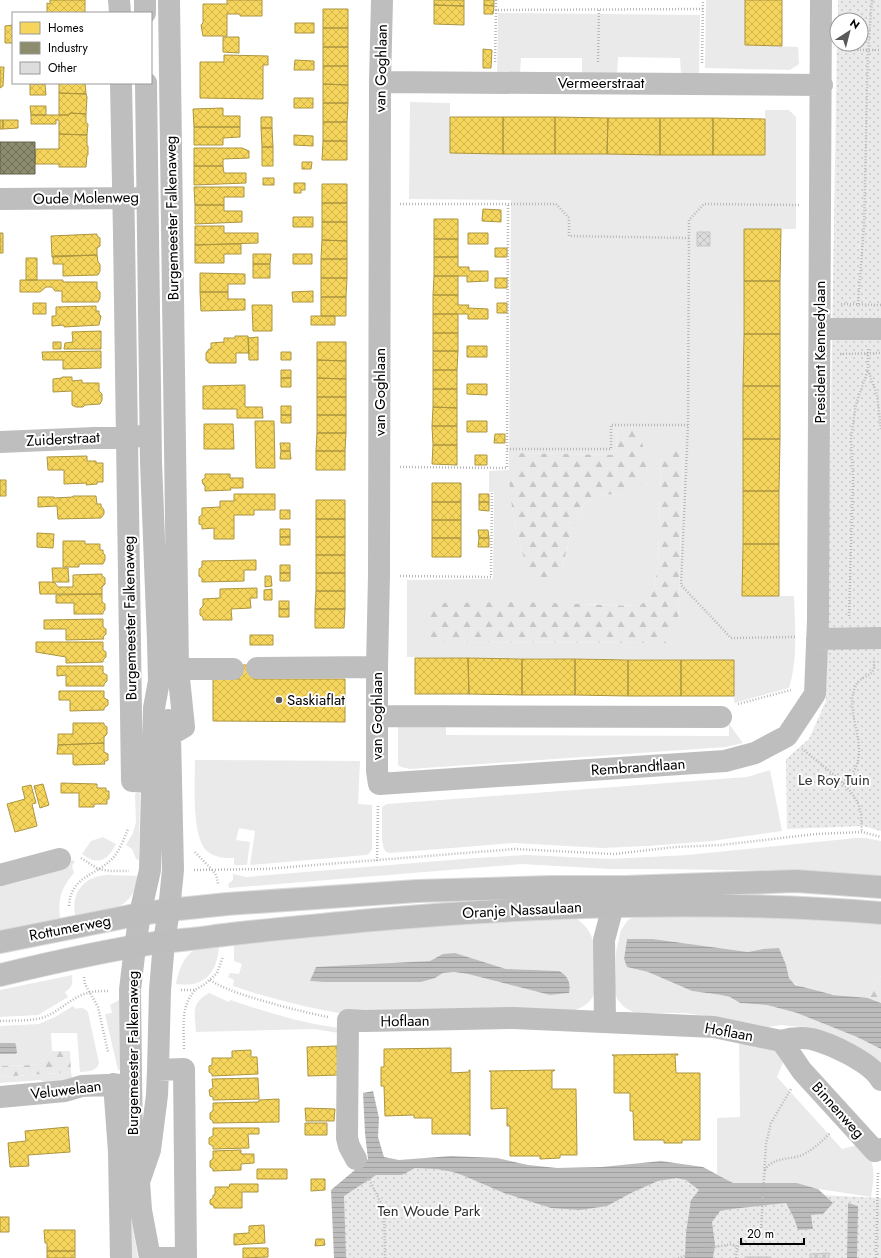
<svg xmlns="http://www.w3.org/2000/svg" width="881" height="1258" font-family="Jost,sans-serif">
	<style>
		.green { fill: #eaeaea; fill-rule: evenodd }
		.forest { fill: url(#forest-firs) }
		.park { fill: url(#park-dots) }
		.water { fill: url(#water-rules) }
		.homes { fill: url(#homes-cross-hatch); stroke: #ac9540 }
		.industry { fill: url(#industry-cross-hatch); stroke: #62624d }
		.building { fill: url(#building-cross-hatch); stroke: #c5c5c5 }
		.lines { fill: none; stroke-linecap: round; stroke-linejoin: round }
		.major-casing { stroke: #dbdbdb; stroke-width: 24 }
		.path { stroke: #b8b8b8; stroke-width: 2.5; stroke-dasharray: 1 2; stroke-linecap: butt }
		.minor { stroke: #bebebe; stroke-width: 22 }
		.major { stroke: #bdbdbd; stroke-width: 22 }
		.poi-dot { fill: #595959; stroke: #fff; stroke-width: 1.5 }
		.labels { text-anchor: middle; stroke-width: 4; stroke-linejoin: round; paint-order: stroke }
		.street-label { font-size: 15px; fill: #000; stroke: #fff }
		.poi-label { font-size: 15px; fill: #000; stroke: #fff; text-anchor: start }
		.park-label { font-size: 15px; fill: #303030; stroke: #fff }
	</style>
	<defs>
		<pattern id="forest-firs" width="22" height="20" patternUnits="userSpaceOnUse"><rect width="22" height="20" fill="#eaeaea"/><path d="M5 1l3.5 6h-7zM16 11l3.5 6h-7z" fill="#c7c7c7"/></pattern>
		<pattern id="park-dots" width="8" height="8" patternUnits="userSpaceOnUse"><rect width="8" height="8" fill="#eaeaea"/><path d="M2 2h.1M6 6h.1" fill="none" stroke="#c7c7c7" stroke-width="1.8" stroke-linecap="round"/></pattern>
		<pattern id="water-rules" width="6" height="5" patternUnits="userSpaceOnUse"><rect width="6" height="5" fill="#bcbcbc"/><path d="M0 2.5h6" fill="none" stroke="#a0a0a0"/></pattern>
		<pattern id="homes-cross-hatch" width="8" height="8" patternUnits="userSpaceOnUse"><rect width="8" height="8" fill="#f6d55c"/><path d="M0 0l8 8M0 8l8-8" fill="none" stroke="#d1b54e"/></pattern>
		<pattern id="industry-cross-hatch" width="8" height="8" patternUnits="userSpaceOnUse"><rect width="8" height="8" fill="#8c8c6e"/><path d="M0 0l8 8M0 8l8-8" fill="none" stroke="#707058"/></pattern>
		<pattern id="building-cross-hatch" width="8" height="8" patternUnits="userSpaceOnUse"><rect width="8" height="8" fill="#ddd"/><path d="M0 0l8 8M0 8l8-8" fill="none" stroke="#bcbcbc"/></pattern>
	</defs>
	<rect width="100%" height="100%" fill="#fff"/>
	<path class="green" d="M706,0H745L746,45L798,47L799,64L790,70L705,68Z
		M498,13L700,15L699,76L681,74L680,58L618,57L617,75L582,74V58H521L520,73L497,76Z
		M410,102L450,103V153L765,155V110H789L796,117V229H744L742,596H794C795,627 798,659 789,688L734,703L733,660L407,657V580L493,579L494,492H489V471L509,470L511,200L409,199ZM624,428H632L624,495L599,494L584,504L571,534L562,568L526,566L515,524L511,501V476C517,470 515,461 515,453L613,455C620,448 614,437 619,429ZM677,451L683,456L679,600L678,621L667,643L434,642L427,632L589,604L639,606L650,598L654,587L658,566L661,456Z
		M398,722H446V735L729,736V724L743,743L726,747L410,769L401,767L398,765Z
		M195,760L360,761L358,804L372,805V849L369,854L366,855L250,865L255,831L239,828L236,840L250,842L247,865H234V858C224,858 215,858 207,851C191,836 195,782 195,760Z
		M770,770L782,831L712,841L648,846L602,848L514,843L390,853L386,852L384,849L382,841V807L387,804L747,777Z
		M139,792L140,795L139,860L136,859L132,849L126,845L133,833L136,822L135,795L136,793Z
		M103,837L116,844C107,861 98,866 82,854L91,841Z
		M856,838H866L881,841V876L855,874L792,871L660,869H610L522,864L229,888L228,884L233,880V874L246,877L475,858L526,855L611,859L688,855Z
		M70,860L75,861L72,866L74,873C60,889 57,902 61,923L0,938V884Z
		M107,875L138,876C136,881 136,887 134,891C125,911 95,915 76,920C70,895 81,877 107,875Z
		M656,912L881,922V976L874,985L868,998C853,997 795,992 789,978C787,974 787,969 786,965L763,949L748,952L653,939H627L624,959L627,967L648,972L692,991L721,995L730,997L740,1003L767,1005L797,1013L857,1037L881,1049V1068L812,1028L781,1025L768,1027L723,1018L684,1013H635L624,1007L617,999L615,990L616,952L621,930L628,920L640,914Z
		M571,916C580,920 589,928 592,938C595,946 597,986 594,994C590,1004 583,1007 573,1011L339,1013C303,1007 268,998 233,986L234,980L228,977L230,973L239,974L242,964L234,961V949L233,940ZM455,953L506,969L559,971L569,993L550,995L468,974L454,972L443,973L435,978L421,982H323L311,981L403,964L430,961Z
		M219,946C217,973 205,988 176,984C178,972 184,954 197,949C203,947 212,947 219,946Z
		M72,975C73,984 72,987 65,992L68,997L38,1015L0,1017V990Z
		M209,993L229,1002L230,1000C266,1012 301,1023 339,1028V1033L313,1029L196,1032C195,1013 190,1004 209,993Z
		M119,1000L124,1070H118L105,1014L112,1013L110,1005Z
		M73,1006L76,1009C81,1007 85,1008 88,1012L99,1063C96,1072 89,1071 80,1072L77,1033H51L52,1051L45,1059L35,1065L0,1066V1054H15V1043H0V1026L39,1024L55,1017Z
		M739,1040L775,1048L784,1060L777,1077L842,1149L857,1145C861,1148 866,1152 869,1156C876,1168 873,1184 871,1197L819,1189L797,1183H733L717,1174V1118L740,1117Z
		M71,1072L72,1078L50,1087L41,1080L0,1083V1077Z
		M131,1212L138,1258H128Z"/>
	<path class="forest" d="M624,428H632L640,435L645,454L647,475L638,489L624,495L599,494L584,504L571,534L562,568L558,576L552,580H540L532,574L526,566L515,524L511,501L509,479L513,473L515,469V453L613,455C620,448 614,437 619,429Z
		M677,451L683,456L679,600L678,621L675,633L667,643L434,642L427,632V614L437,603L522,602L639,606L650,598L654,587L658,566L661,456L667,452Z
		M881,976V1003L868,998L874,985Z
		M52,1051H70L71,1072L0,1077V1066L35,1065L45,1059Z"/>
	<path class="park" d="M838,0H881V831L863,826L787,829L786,759L809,739L826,701L837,44H861V20H838Z
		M443,1163L532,1188L685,1172L756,1192L881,1198V1258H340L338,1196L374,1168Z"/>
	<path class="water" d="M627,939H653L748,952L763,949L779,948L786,965L789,978L795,985L834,995L868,998L881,1003V1049L857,1037L797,1013L767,1005L740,1003L730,997L721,995L692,991L648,972L627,967L624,959Z
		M455,953L506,969L559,971C568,976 571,983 569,993L550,995L468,974L454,972L443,973L435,978L421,982H323L310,981L316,967L430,961L443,954Z
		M0,1043H15L16,1045L17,1053L15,1054H0Z
		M373,1091L379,1118L378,1137L384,1157L399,1160L451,1156L497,1158L528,1165L557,1168L602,1167L661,1161L703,1167L733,1183H797L818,1189L833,1203L823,1214L811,1215L813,1229L798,1230L794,1218L786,1203L731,1209L720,1211L712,1222L715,1245L713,1258H685L686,1233L691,1200L699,1190L686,1180L676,1178L658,1181L633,1192L607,1206L580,1210L551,1208L504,1193L462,1175L453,1172L436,1169L415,1168L402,1175H376L344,1196L346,1258H334L331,1190L368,1159L365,1133L363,1093Z
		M848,1203L858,1206L857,1258H847Z"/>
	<path class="homes" d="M50,0H85V13H47V3L50,4Z
		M227,0H262V16H240V14H227V36H203L201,25L203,23V4H227Z
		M434,0H464V6L434,5Z
		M484,0H494V6L484,5Z
		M745,0H782V46L745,45Z
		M434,5L464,6V25L434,24Z
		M484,5L494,6L493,14H484Z
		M323,9H348V28H323Z
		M295,23H314V33H295Z
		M13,25V43H5V26Z
		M323,28H348V47H323Z
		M223,37H239V53L223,52Z
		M323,47H348V66H323Z
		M483,49L492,50L491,68H483Z
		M224,55L268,56V65H263V99L200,98V62H224Z
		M295,60L314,61V70H294Z
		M323,66H348V85L323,84Z
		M0,67H4L3,86L0,88Z
		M59,83H85L86,94L59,93Z
		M30,84H45L46,95H30Z
		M323,84L348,85V103H323Z
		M59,93L86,94L87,97L86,114L70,113L69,115H59Z
		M294,98H313V108H294Z
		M323,103H348L347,122H323Z
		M30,106H46V115H31Z
		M223,108V116H240V127H194L193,109Z
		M70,113L86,114V123L88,124L87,135L59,134V120H56V124H31V115H69Z
		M261,117H272V128H261Z
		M450,117H503V154L450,153Z
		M503,117H555V154H503Z
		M555,117L608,118L607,154H555Z
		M608,118H660V155L607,154Z
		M660,118H713V155H660Z
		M713,118L765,119V155H713Z
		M0,120H3V129H0Z
		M3,120H18V128L3,129Z
		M323,122H347V141H323Z
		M194,127H240V137L223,138V145H194Z
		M261,128H272L273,147H262Z
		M59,134L87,135V146H88V155H87L86,167H59V164H35L36,149H59Z
		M294,135L313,136V146L294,145Z
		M323,141H347V160H322Z
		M262,147H273V166H262Z
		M194,148H242L249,151V158L223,159V166H194Z
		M302,162H312L311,169H302Z
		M194,166H223L224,173H246V183L194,185Z
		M263,178H274V185H263Z
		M294,183H305V190H301V193H294Z
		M322,184H347V203H322Z
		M194,187H244V197H224V205H195Z
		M322,203H347V222H322Z
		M195,205H224V211H242V222L195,224Z
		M483,209L501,210V222L482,221Z
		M293,217H313V227H293Z
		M434,219H458V239H434Z
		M322,222H347V241L322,240Z
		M195,226H224V233H258V243L195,245Z
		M744,229H781L780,281H744Z
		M0,233H3V253H0Z
		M468,233H488V244H468Z
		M97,234V236L100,238V246L97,248V255L52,257L51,236Z
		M434,239H458V257H434Z
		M322,240L347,241V259H321Z
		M231,244H241V254H224V263H195V245Z
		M495,248H507V257H495Z
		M253,254H271L270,264H253Z
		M293,254H312V264H293Z
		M97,255L98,262L100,264V271L98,275L63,276V264H53V256Z
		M434,257H458V267H469V271H488V281L467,282V276H434Z
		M26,258H37V280H26Z
		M321,259H347V278H321Z
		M253,264H270V278H253Z
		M200,273L245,274V284H228V292H200Z
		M434,276H458V295H433Z
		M321,278H347L346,297H321Z
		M495,278H507V288H495Z
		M20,280H63V282H97V289L100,292V298L98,302H62V291H55L52,287H46L40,292H20Z
		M744,281H780V334H744Z
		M313,291V302H293L292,292Z
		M200,292H228V299H245V310L201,311Z
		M433,295H458V305H469L468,308L488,309V319H468V314H433Z
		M321,297H346V316H321Z
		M33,303H46V314H33Z
		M497,303H507V313H497Z
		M252,305H272V331H253Z
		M96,306V311H99V314L101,316L99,325L64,327V325L52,326V316H56V307Z
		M433,314H458V333H433Z
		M311,316H335V325H311Z
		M101,331V349H64L65,343L73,342L72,332Z
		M433,333H458V351H433Z
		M744,334H780V386H743Z
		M235,336H248L249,353H236V363H209L206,360V353L209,349H211V343L224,342V338H235Z
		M258,337V360H249L248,338Z
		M53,342H61V349H53Z
		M317,342H346V361L317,360Z
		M467,346H487V357H467Z
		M101,351V368L63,369V360H43L42,352Z
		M433,351H458L457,370H433Z
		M281,352H291V360H281Z
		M317,360L346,361V379L317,378Z
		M281,370H291V378H281Z
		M433,370H457V389H433Z
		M62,377H72V381L82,380V383H99V391L102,394V400L100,404L85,405L83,407H76L72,405V391L53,392V379L62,378Z
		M281,378H291V387H281Z
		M317,378L346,379V397H317Z
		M467,384H487V395L467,394Z
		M245,385V407H262L263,418H237V409H203V386Z
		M743,386H780V439H743Z
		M433,389H457V408L433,407Z
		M317,397H346V415H317Z
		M281,406H291V415H281Z
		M433,407L457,408V426H432Z
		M281,415H291V423H281Z
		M317,415H346V433H317Z
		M255,421H274L275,468H256Z
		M467,421H487V432H467Z
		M204,424H233L234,449H204Z
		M432,426H457V445H433Z
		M317,433H346L345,451H316Z
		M495,434H505V443H494Z
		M743,439H780L779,491H743Z
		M280,443H290V451H281Z
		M433,445H457V465L432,464Z
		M281,451H290L291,459H280Z
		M316,451H345V470H316Z
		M475,455H487V465H475Z
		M87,456V461H96V463H103V482H97V484L86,485L87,483L64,484V470H48L47,457Z
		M205,474H230V478H243V488H230L231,490L205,491V486L203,484L202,480L205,478Z
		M0,480H6V496H0Z
		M432,483H461V502H432Z
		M743,491H779V544H743Z
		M234,494H275V510H254V515H234V539H214V528L202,529V525L199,524V517L202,515V508L220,507V501H234Z
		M479,494H489V502H479Z
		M73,496H96L97,504H101V506L104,510V514L101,518L58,519L57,506L38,507V497H54V498L73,497Z
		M316,500H345V519H316Z
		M432,502H461V520H432Z
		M479,502H489V511L479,510Z
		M280,510H290V519H280Z
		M316,519H345V537H316Z
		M432,520H461V538H432Z
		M280,529H290V537H280Z
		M478,530H488L489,538H479Z
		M37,533L54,534L53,548L37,547Z
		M280,537H290V545H280Z
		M316,537H345V555H316Z
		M432,538H461V557H432Z
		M479,538H489V547H478Z
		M63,541H85V544H100V550H103V553L105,555V560L103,564H79V567H63Z
		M743,544H779V596H742Z
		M316,555H345V573H316Z
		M256,560V570H244V581L202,582V578L199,576V569L202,567V561Z
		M280,565H290V573H280Z
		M52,568H68L69,582H53Z
		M280,573H290V581H280Z
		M316,573H345V591H316Z
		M102,574V576L105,578V584L102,587V594H40L39,582H51L55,583L58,587H73V575Z
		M265,576H271L272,586L265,587Z
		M257,588V598H250L251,608L231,609L232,620H203V617L200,615V609L203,606V599L220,598V589Z
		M272,589V600H264V590Z
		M316,591H345V609H315Z
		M102,594V602L105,604V610L103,612V614H74V603H56V595Z
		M279,601H289V609H279Z
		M279,609H289V617H279Z
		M315,609H345L344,628H315Z
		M103,619V627L106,629V634L103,637L104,639L66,640V629H44V620Z
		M250,635H273V645H250Z
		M36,642H103V650L106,652V657L103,660V662L66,663V657L36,652Z
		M415,658H468L469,694H415Z
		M468,658L522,659V695L469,694Z
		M522,659H575V695H522Z
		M575,659L628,660V696L575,695Z
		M628,660H681V696H628Z
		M681,660H734V696H681Z
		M239,665H253V679H345V722L213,721V679H239Z
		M57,666H103V673L107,675V681L104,684V686H66V675L57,676Z
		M59,691H104V698L108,700V705L104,708V710L70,711V700H59Z
		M73,723H104V725L107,727V734L104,737V743L58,745V734H73Z
		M104,743V752L108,754V760L104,762L105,764L74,765L73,764V754H57L58,745Z
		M61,783L97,784V788H106V791H109V799H107V804H94V807H79V793H61Z
		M43,784L49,805L40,808L34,786Z
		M31,785L36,803L32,804L37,826L15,832L7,804L25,799L22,787Z
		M337,1046L338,1075L308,1076L307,1047Z
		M451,1048V1073L469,1072V1070H470V1136L469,1134H432V1118H414V1115L385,1116L384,1086H381V1067H384V1049Z
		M251,1050V1057H257L258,1074L212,1076V1074L209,1072V1066L212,1065V1058H232V1051Z
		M678,1054V1055H675L676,1073H700V1140H682V1143H664V1140H634L633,1111H630V1093H614V1056L612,1055Z
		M555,1070L554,1071H552V1089H576L577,1155H560V1158L540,1159V1156H510V1126H507V1108L491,1109V1072L489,1071Z
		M258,1078L259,1099L213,1100V1097L210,1096L209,1090L213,1088L212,1079Z
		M279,1099V1122L213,1123V1121L210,1119V1113L213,1111V1103L259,1102V1100Z
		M305,1108L335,1109L334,1121H306Z
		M305,1123H327V1135H305Z
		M68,1127L70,1152L28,1155L29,1166L10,1167L8,1143L26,1141L25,1131Z
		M213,1128H259V1134H248L249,1148L213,1149V1146L209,1144V1138L213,1136Z
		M241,1150V1154H254V1163L241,1164V1170L213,1171V1169L210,1167V1161L213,1159V1151Z
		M257,1169H287V1179H257Z
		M311,1179H325V1190L311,1191Z
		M230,1184H258V1192H242V1208H214V1206L210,1204V1200L213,1198V1195H215V1187H229Z
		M0,1217H9V1232H0Z
		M264,1225L265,1243L234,1245V1234L249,1233V1226Z
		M44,1230H75V1251H47V1243H45Z
		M316,1239H324L325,1245L315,1246Z
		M243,1248H268V1257L243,1258Z
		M47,1251H75V1258H47Z"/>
	<path class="industry" d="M0,142H35V174H0Z"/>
	<path class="building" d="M697,232H710V246H697Z
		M829,1253V1258H810V1254Z
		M745,1257H771V1258H745Z"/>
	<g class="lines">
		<g class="major-casing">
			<path id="major" d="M0,942L140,914L169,910L227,904L417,891L550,887H625L796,881L881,887
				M0,975C54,962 107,950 161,942C179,940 197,939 215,936C263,930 312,926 361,921C533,906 708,899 881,913"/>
		</g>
		<path class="path" d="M496,10V0
			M842,50H881
			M495,62L496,10L703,9
			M598,62L599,10
			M702,63L703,0
			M400,204H556L569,218V236L689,238
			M841,304L881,305
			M858,304L864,226L868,50L872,0
			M868,349V370L877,395L881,429
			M840,354L881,353
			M507,449H611V425H688
			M400,467L507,468L508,203
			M400,576L491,577L492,493
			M849,616L853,478L851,438L856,404L868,370
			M795,637L731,638L681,585L688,425L689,220L704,204L799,205
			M738,704L791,690
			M802,749C819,763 857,789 860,810C862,817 861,825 862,832
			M843,783C846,779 852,774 855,769C867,745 848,718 853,693C854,690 856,684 858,682C863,676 872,676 874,668C874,665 874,661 874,659
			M195,852L215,873L217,878L218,884
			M81,858L98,869L110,871H129
			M377,861L378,805
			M194,870L265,869L515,849L614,854L675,847L721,845L816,834L862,832L881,837
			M69,906C71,876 95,876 112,859C119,852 124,839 128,829
			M84,977L85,984L98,1007L108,1052
			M210,980C221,987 232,991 244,995C272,1004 299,1011 328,1017
			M181,990H195L205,984L217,973L223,957
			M0,1021C16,1020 35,1022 49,1015C61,1009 71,999 84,994C92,991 100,991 108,991
			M184,1049C184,1027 180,1007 195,990
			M765,1170C772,1157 790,1160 802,1155C813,1150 821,1142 830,1133
			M368,1177L384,1209L385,1258
			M678,1258L705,1249L732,1244L737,1247
			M736,1258L737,1247L761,1229L766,1144L771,1123L791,1089
			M876,1258L878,1171"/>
		<path class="minor" d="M119,0L120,13
			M145,0V13
			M169,0L178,669L184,727L170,735
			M382,0L380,82L379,576L377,667V771L379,784L725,761L755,753L787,736L815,694L818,620L821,0
			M380,82L822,85
			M121,83L124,234L132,781L152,782
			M146,83L151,462L158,641L159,681L154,708L150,870L140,914L135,947L130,990L132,1151L139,1182L141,1210L150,1258H185
			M0,199L139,198
			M820,329H881
			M0,442L141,436
			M817,639L881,638
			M257,668L377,667
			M178,669H233
			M378,716L721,717
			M0,875L60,859
			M605,1022L604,940L613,906L622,892
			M781,1041C789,1051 795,1061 802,1071L875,1151L881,1149
			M781,1041C791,1038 801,1037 812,1039C831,1044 871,1062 881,1080
			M158,1070L184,1069L186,1258
			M114,1084L119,1152L121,1258
			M0,1097L65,1091L82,1086L130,1084
			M356,1159L349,1146L347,1138L348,1020L365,1021L514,1018L714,1027L781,1041
			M139,1182L150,1150L157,1095L158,1070L160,990L164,942L169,910L173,870L170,735L169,720"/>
		<use href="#major" class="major"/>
	</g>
	<circle class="poi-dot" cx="279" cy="700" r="4"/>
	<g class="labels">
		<g class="street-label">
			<text transform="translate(381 68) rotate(-89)" y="5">van Goghlaan</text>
			<text x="601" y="88">Vermeerstraat</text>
			<text transform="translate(86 198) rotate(-1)" y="5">Oude Molenweg</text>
			<text transform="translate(172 218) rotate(-91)" y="5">Burgemeester Falkenaweg</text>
			<text transform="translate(820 352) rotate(-90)" y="5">President Kennedylaan</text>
			<text transform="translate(380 392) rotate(-90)" y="5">van Goghlaan</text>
			<text transform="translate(63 439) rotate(-3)" y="5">Zuiderstraat</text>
			<text transform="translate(130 618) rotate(-91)" y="5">Burgemeester Falkenaweg</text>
			<text transform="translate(377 716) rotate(-90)" y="5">van Goghlaan</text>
			<text transform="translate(638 767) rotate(-4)" y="5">Rembrandtlaan</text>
			<text transform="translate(522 910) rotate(-3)" y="5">Oranje Nassaulaan</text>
			<text transform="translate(70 928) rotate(-11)" y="5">Rottumerweg</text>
			<text transform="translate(405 1021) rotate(-1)" y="5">Hoflaan</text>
			<text transform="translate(729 1032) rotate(10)" y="5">Hoflaan</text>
			<text transform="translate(133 1053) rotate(-90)" y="5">Burgemeester Falkenaweg</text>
			<text transform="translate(66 1090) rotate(-7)" y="5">Veluwelaan</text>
			<text transform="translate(838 1110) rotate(48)" y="5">Binnenweg</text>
		</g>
		<g class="poi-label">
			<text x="287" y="705">Saskiaflat</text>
		</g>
		<g class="park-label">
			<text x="834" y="785">Le Roy Tuin</text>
			<text x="429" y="1216">Ten Woude Park</text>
		</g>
	</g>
	<rect x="12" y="12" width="140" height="72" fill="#ffffff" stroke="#999999"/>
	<rect x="20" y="22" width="20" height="12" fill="#f6d55c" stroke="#999999"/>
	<text x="48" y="32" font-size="12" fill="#000000">Homes</text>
	<rect x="20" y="42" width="20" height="12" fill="#8c8c6e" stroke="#999999"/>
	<text x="48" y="52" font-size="12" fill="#000000">Industry</text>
	<rect x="20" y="62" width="20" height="12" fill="#dddddd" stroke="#999999"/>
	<text x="48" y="72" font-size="12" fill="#000000">Other</text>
	<g transform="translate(849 32) rotate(36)"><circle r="19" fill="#ffffff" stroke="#999999"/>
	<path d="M0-3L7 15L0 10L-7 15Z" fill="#595959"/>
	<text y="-6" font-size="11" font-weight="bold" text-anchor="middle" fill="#000000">N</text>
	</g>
	<path d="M741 1238v6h63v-6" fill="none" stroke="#000000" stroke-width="2"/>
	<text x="747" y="1238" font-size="12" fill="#000000" stroke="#ffffff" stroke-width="3" paint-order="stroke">20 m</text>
</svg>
